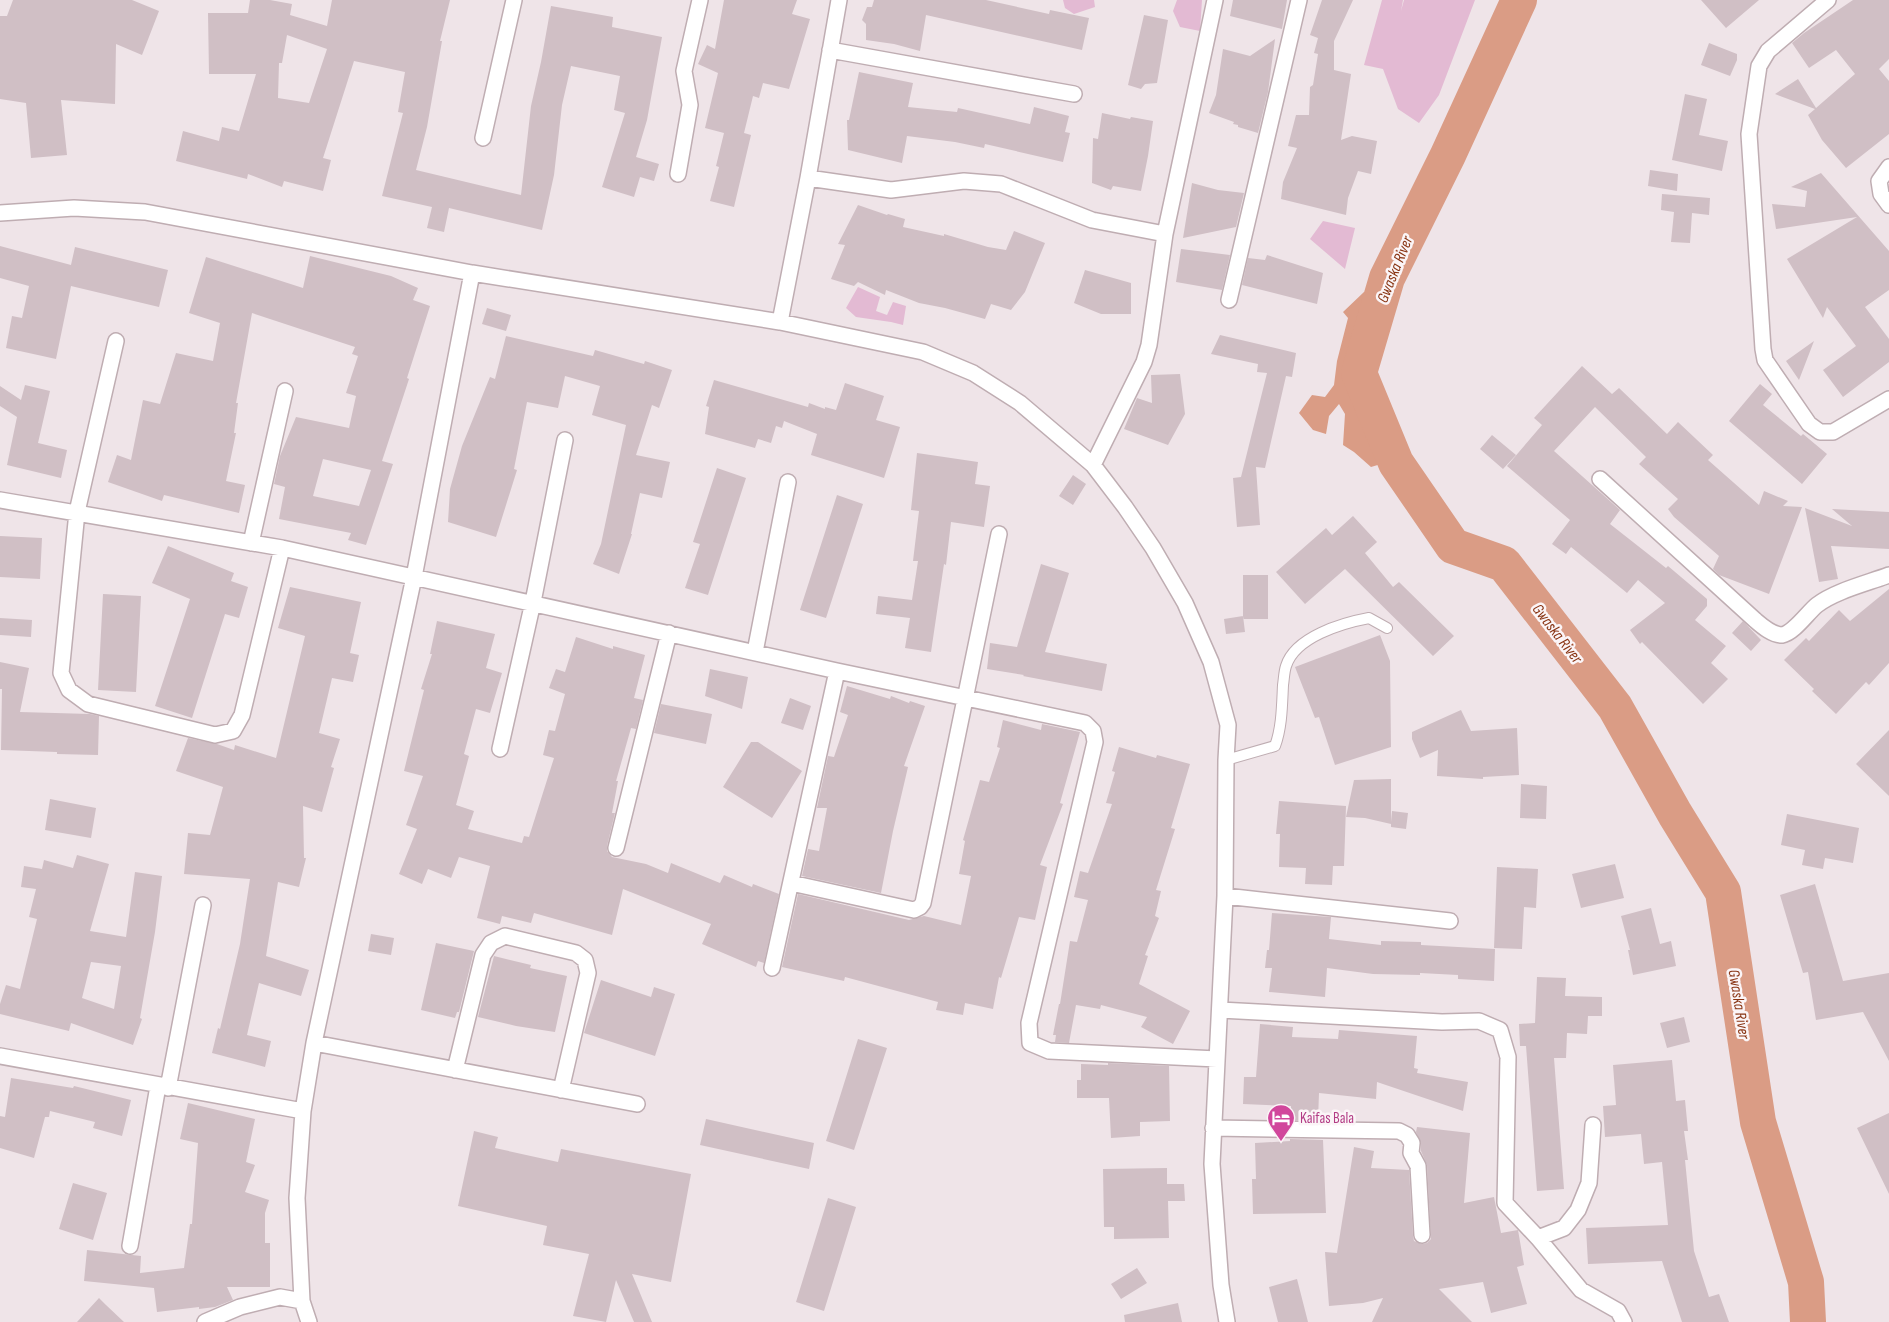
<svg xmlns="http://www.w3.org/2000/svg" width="1889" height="1322" font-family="'Sofia Sans Condensed',sans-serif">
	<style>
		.green { fill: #e3bad3 }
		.water { fill: #da9c85 }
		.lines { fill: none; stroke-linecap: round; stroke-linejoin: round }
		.river { stroke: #da9c85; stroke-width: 36 }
		.building { fill: #d0bfc5; fill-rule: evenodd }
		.lane-casing { stroke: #bfadb2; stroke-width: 12 }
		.street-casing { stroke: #bfadb2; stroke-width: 18 }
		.lane { stroke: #fff; stroke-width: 10 }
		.street { stroke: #fff; stroke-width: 15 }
		.labels { text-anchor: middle; stroke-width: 5; stroke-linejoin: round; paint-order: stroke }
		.hotel-label { font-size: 15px; fill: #b23c85; stroke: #fbf5f7; text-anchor: start }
		.water-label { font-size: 16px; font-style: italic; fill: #883312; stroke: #fbf5f7 }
	</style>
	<rect width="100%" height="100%" fill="#efe4e8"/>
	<path class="green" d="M1063,0H1094L1095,7L1074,14L1065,8Z
		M1177,0H1202L1200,31L1180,27L1173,11Z
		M1382,0H1403L1401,11L1404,0H1475L1439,95L1419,123L1398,109L1383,69L1364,65Z
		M1323,221L1355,228L1345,269L1310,239Z
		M858,287L880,297L876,311L887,315L893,302L906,306L903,325L891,322L856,317L846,308Z"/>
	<path class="water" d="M1364,292L1377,294L1353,376L1391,461L1371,467L1354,452L1343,445L1345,414L1339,404L1329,416L1326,434L1313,430L1299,413L1312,395L1325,397L1334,385L1337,361L1348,318L1343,312Z"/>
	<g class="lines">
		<path class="river" d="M1519,0L1448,155L1387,278L1359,373L1396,463L1453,546L1504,564L1615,707L1675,814L1723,892L1758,1122L1806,1282L1808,1322"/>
	</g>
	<path class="building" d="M13,0H132L159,11L142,55L116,44L115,104L61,100L67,155L31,158L26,103L0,99V16H7Z
		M250,0H270L292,4L290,15L327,26L332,0H450L440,41H442L427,127L416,170L521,195L531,106L541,62L551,6L613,17L612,27L662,37L647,120L636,157L659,164L654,181L640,177L634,197L602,187L625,113L614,110L620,76L571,66L562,105L554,175L542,230L449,208L444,232L427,228L432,207L382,196L403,113L398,112L405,72L354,61L323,158L331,160L323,191L284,181L282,187L248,174L247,179L176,161L183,131L219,141L222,127L239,131L256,74H209L208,13H248ZM287,35L327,49L309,103L278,98L279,63H282Z
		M724,0H797L792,14L810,19L789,89L763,83L759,98L753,96L744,133L751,135L734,207L710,201L719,167L716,166L724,133L705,128L718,73L698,64L707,45L715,49Z
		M874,0H986L1049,14L1050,10L1089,18L1082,50L926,15L920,51L894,44L866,40V24L862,20L867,7H872Z
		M1233,0H1287L1282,29L1230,16Z
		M1322,0H1353L1334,41V70L1351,74L1341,140L1352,136L1377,141L1371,174L1358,171L1348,198L1346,215L1281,199L1283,182L1297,148L1288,146L1296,115H1309L1310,87L1313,85L1318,54L1314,53L1318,38L1310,35Z
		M1701,0H1759L1726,28Z
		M1853,0H1889V59L1879,69L1889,81V134L1846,168L1822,140L1808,115L1815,109L1775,94L1798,79L1816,108L1855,74L1836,50L1809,68L1792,43L1804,33Z
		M1144,15L1168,20L1157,83L1145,84L1141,89L1128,85Z
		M1275,39L1268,92L1258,133L1238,127V125L1233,124L1234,122L1209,113L1216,95L1223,49L1250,56Z
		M1709,43L1737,54V60L1730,76L1701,65Z
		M859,72L913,83L908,107L957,112L958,108L1030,124L1034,107L1069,116L1065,132L1070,133L1063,162L985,144L984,148L955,142L907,136L902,163L848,150L847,120H849Z
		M1685,94L1707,99L1699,135L1728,141L1722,171L1672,160Z
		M1102,113L1130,119L1131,117L1153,121L1148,156L1141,191L1113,186L1111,190L1092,183L1093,138L1098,139Z
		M1650,170L1678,174L1677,191L1648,186Z
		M1821,173L1889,251V290L1865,307L1889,339V362L1843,397L1823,370L1856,346L1827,307L1823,318L1787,259L1857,217L1776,229L1772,204L1805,207L1807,191L1791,187Z
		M1192,183L1218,190L1244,193L1236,227L1183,238Z
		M1662,194L1710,198L1709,215L1692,213L1690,243L1671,242L1674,212L1661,210Z
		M858,205L887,215L888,214L905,219L903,227L944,236V234L988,247L1006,250L1014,231L1045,243L1025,292L1011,310L991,304L985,319L945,308L919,303L886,290L885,295L858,282L854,286L831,279L845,245L838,244Z
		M0,246L71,265L75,247L168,270L159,307L71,286L56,359L6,348L12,316L22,318L29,286L0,278Z
		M1181,249L1230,255L1222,290L1176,282Z
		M1267,255L1323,273L1317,304L1242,285L1248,258L1265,260Z
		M310,256L391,276L418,288L413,300L430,306L407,378L409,379L382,461L393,464L366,545L348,540L351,533L279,519L285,487L274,484L280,456L296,417L349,428L356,396L346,393L358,356L352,354L355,347L252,313L236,403H238L234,433H236L226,481L245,485L239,513L164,495L162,501L108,482L117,455L131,460L143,400L160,404L176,353L213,361L220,323L189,313L206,257L303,288ZM323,459L371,470L359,506L313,496Z
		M1085,270L1131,283V314H1101L1074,303Z
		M487,308L511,315L506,331L482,324Z
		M1220,335L1296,353L1292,377L1286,376L1265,468L1256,467L1260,525L1237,527L1233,478L1241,477L1267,373L1257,372L1258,364L1211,354Z
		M506,336L593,356L595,350L644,364L645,361L672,370L659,408L652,405L636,455L670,462L662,498L640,493L631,534H632L619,574L593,564L601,544L626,425L592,415L600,386L565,376L558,408L527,402L514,469L517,470L496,537L448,522L450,489L462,446L490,377L495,379Z
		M1814,341L1799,380L1786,361Z
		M1582,366L1612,394L1619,388L1667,434L1678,422L1713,455L1708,460L1759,505L1764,491L1788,501L1783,506L1802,507L1769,594L1719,575L1713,569L1719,556L1674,517L1668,509L1678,499L1639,464L1646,457L1595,407L1554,451L1620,510L1610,524L1666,568L1668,566L1707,599V606L1695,620L1726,646L1711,663L1728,679L1703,704L1642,642L1640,644L1630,630L1665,603L1638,580L1627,593L1571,547L1566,554L1552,544L1570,520L1507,466L1542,425L1534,418Z
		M1180,374L1185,414L1168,445L1124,429L1137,398L1152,403L1151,375Z
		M714,380L808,407L809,403L825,409V407L836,410L845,383L884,396L876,420L900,427L884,478L811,455L817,434L784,421L782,428L776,426L771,443L758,439L755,448L705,434L709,407L706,406Z
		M1760,384L1772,394L1763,405L1801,436L1803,434L1827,454L1802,484L1729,421Z
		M25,385L50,391L38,443L67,450L61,478L7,465L17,417L0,406V386L21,400Z
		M1492,435L1516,455L1503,469L1480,449Z
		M917,453L978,462L975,484L990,486L984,527L951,522L946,565L944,564L931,652L905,648L910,618L876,614L878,596L912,600L918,561H913L919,511L911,510Z
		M717,468L746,478L708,595L685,588L700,544L693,542Z
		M1073,475L1086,484L1073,505L1059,496Z
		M837,495L863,504L826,618L800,610Z
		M1805,508L1852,526L1832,509L1889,512V549L1831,546L1838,579L1819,582Z
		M1353,516L1377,542L1365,553L1393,587L1399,582L1454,636L1433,656L1345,569L1305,604L1276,572L1326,528L1332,535Z
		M0,536L42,538L40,579L0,577Z
		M168,546L234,573L231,581L248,587L239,618L225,614L192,718L155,706L190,599L152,583Z
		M1041,564L1069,573L1045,652L1107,664L1102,691L1023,676L1024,675L987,669L990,643L1017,647Z
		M1243,575H1268V619H1243Z
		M290,587L361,602L350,653L359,655L353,682L332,678L319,733L340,739L331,767L334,768L322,812L303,806L304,858H306L299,887L278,882L266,956L309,970L301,996L259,983L247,1035L271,1041L265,1067L212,1053L218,1028L220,1029L240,944L250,879L184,874L188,833L210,835L223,787L176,771L188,738L217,744L234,750L235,745L276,758L305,636L278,628Z
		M1889,589V663L1869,685L1866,682L1836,714L1812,691L1814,689L1784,660L1806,638L1809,641L1839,610L1850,621Z
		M103,594L141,596L136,692L98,690Z
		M1243,616L1245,632L1226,634L1224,619Z
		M0,618L32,620L31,637L0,635Z
		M437,621L495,634L486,668L502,673L490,713L476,709L464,754L469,756L456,805L474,811L468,829L522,843L524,836L529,837L554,758L543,755L549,730L555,731L565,694L549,688L556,669L565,672L576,637L613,649V646L645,655L634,698L643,700L636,729L631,728L616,781H618L612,813H615L607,846V851L612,857L646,864L668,873L671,863L720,883L724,875L752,887L753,884L779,894L764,963L758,961L756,967L702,944L711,924L623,889L612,935L534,913L531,923L502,916L500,924L477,918L490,866L459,857L451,878L428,869L422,884L399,874L417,829L406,825L423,776L404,771L424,690L421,689L432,654H430Z
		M1743,621L1761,640L1751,651L1732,633Z
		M1380,635L1390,661L1391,747L1335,765L1319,717L1315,718L1295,667Z
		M0,662L29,668L20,712L90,714L99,716L98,755L57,754V752L1,750L2,689H0Z
		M710,669L748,677L742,709L705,696Z
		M847,686L890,699L891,696L909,703L910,701L925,706L904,766L908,767L893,831L881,893L802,876L808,849L819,851L827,808H817L828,756L834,757L848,715L840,712Z
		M790,698L811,706L803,730L781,723Z
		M661,704L712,714L706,744L654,733Z
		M1461,710L1471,731L1517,728L1519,775L1483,777V779L1437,776L1438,750L1420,758L1412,739V732Z
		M1003,720L1041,730L1042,724L1080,732L1060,803L1063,804L1040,865L1047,867L1035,920L1019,917L1001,978L999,977L993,1009L965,1003L963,1015L936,1010L938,1002L845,977L844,981L782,967L798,894L909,920L924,916L961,925L971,876L959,874L965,841L963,840L980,780L989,782L1000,748L997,747Z
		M1889,730V796L1856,764Z
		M751,742H758L802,771L772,818L723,787Z
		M1119,747L1156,758L1157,755L1190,764L1171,828L1175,829L1156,890L1161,891L1155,916L1159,918L1145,955L1148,956L1139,984L1190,1011L1173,1044L1141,1027L1147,1017L1101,1005L1100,1009L1076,1005L1069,1043L1055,1042L1056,1035H1053L1059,1004H1060L1070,941L1077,942L1088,900L1074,897L1080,871L1088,873L1112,804L1106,803L1115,772L1112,771Z
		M1391,779V822L1392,811L1408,813L1406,829L1391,827V824L1365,818L1346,817L1354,780Z
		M1521,784L1547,786L1546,819L1520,818Z
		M50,799L96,808L91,838L45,830Z
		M1279,801L1346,806L1344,866H1333L1332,885L1305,884L1306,868L1279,867L1280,834H1276Z
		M1787,814L1859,828L1853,863L1825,858L1823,869L1802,865L1805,850L1781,845Z
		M77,855L109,864L90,931L126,937L135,872L162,876L155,932L140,1018L142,1019L133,1045L71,1023L69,1031L0,1014V1004L6,985L20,989L37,919L29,917L36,889L21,887L24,866L42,869L44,860L73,868ZM91,962L121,966L114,1009L82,998Z
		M1615,864L1624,898L1581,908L1572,874Z
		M1497,867L1538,869L1536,908L1524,907L1522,949L1494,948Z
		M1815,884L1843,981L1889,973V1061L1863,1012L1816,1020L1808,972L1803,973L1780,895Z
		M1651,908L1660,944L1671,941L1676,966L1633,975L1628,950H1630L1621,916Z
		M1272,913L1331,917L1329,939L1381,945V941L1421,942V945L1495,949L1494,981L1458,979V975L1420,973V975L1373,974L1327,968L1325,997L1269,992L1272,968H1265L1267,950H1269Z
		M371,934L394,938L391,955L368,951Z
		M436,943L474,951L459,1012H457L455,1018L421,1010Z
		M494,956L531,965L530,968L567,976L555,1032L516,1026L478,1017Z
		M1537,977L1566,978L1565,996L1602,997V1016H1588L1587,1034L1567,1033L1566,1058H1554L1564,1189L1537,1191L1526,1046H1520L1519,1024L1535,1023Z
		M601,980L651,997L654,987L675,994L655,1056L584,1033Z
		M1684,1017L1690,1042L1667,1048L1660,1023Z
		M1260,1024L1293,1027L1292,1037L1338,1039L1339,1030L1417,1036L1414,1068L1418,1069L1417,1073L1468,1082L1463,1111L1377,1082L1376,1099L1319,1093L1318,1120H1291V1106L1243,1104L1244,1077H1256Z
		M858,1039L887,1048L854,1150L826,1141Z
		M1672,1060L1676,1101L1685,1100L1688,1131H1684L1688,1160H1685L1694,1251L1709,1297L1719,1294L1729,1322H1682L1662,1261L1588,1264L1586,1228L1668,1225L1662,1162L1644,1164L1641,1134L1605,1137L1603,1106L1616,1105L1613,1065Z
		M1108,1063L1169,1066L1170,1121L1140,1122V1136L1111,1138L1109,1098H1077V1080H1081V1064L1108,1065Z
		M11,1078L73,1088L74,1086L131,1100L122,1136L93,1128L95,1122L50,1111L49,1117H45L34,1158L0,1148V1116L5,1117Z
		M188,1103L255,1119L246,1162L255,1165L245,1192L269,1200L265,1213V1243H270V1287H227L233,1300L215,1307L199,1309V1307L157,1312L154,1288L84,1281L87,1250L141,1256L140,1273L184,1268L190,1224H192L198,1143L180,1139Z
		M1889,1113V1194L1857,1128Z
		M706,1119L814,1143L809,1169L700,1145Z
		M1417,1127L1470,1133L1464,1203L1494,1197L1501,1233L1518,1230L1524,1265L1517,1267L1527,1304L1491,1313L1483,1282L1439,1289L1472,1322H1372L1383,1298L1363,1303L1329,1306L1325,1252L1337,1253L1354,1147L1374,1151L1371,1168L1409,1170L1413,1236L1414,1241L1422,1244L1427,1243L1431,1239L1427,1165L1421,1151V1143L1416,1132Z
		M474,1131L498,1137L495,1148L558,1162L561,1149L691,1174L671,1282L632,1274L652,1322H634L616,1280L606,1322L573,1316L589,1254L543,1245L547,1226L458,1206Z
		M1290,1139L1323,1140L1326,1213L1253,1214L1252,1179H1256L1255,1143L1290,1141Z
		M1167,1168V1184H1184L1185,1201H1168L1169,1238L1114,1239V1227H1104L1103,1169Z
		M73,1183L107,1193L93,1240L59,1229Z
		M828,1198L856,1207L824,1311L796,1302Z
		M1137,1268L1147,1283L1121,1299L1111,1284Z
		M1297,1279L1308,1322H1278L1269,1287Z
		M99,1298L106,1305L124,1322H77Z
		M1178,1303L1182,1322H1125L1124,1315Z"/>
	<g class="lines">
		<g class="lane-casing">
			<path id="lane" d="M1226,760L1275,746C1282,727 1282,705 1283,685C1284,679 1284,672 1286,666C1295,637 1342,623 1369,618L1387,628"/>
		</g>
		<g class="street-casing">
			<path id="street" d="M1828,0L1768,51L1759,66L1749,134L1763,349L1765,360L1809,424L1820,432H1833L1889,399
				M830,50L1074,94
				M483,138L514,0
				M1889,167L1879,181L1881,194L1889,205
				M678,174L690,105L684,71L700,0
				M808,178L891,190L964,181L1001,184L1092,220L1165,234
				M0,213L74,208L145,212L472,273L780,322L923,352L973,373L1020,403L1093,465L1125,507L1153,548L1185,603L1211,662L1228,725L1226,760L1225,896L1212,1164L1221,1285L1227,1322
				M1229,300L1299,0
				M780,322L808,178L839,0
				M116,341L77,512L61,673L69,690L88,704L215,735L233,731L242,715L282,548
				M1093,465L1144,362L1149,345L1165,234L1215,0
				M1600,479L1755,620C1762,626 1772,635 1782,635C1794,633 1808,612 1817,605C1835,591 1868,583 1889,575
				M0,500L282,548L837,671L1085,723L1093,731L1095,742L1029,1023L1030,1043L1049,1051L1217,1059
				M251,543L285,391
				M755,652L788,482
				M500,749L533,602L565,440
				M616,848L669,633
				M791,883L914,910L920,907L923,903L999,534
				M1225,896L1450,921
				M772,968L837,671
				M1220,1010L1442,1022L1479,1021L1500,1030L1508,1057L1505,1203L1538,1238L1581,1290L1618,1311L1624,1322
				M314,1043L637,1104
				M0,1056L303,1111
				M455,1070L483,955L491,943L505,936L576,953L585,960L588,973L561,1090
				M168,1088L203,905
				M1213,1128L1399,1131L1407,1135L1412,1143L1411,1153L1418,1166L1422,1235
				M1538,1238L1564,1228L1578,1210L1589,1183L1593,1125
				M130,1246L158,1086
				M205,1322L240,1307L280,1297L302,1301
				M309,1322L302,1301L297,1198L303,1111L314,1043L414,577L472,273"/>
		</g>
		<use href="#lane" class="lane"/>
		<use href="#street" class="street"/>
	</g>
	<defs>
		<g id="hotel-pin" transform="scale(1.4375)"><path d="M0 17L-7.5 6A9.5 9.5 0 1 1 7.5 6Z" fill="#d1479c" stroke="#fbf5f7"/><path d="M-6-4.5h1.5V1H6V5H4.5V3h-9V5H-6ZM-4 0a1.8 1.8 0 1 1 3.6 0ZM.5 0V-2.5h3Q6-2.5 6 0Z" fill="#fff"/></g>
	</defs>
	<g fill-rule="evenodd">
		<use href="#hotel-pin" x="1281" y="1118"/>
	</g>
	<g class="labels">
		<g class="hotel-label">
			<text x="1300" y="1123">Kaifas Bala</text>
		</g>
		<g class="water-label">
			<text transform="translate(1394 269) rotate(-68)" y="6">Gwaska River</text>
			<text transform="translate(1558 633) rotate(52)" y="6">Gwaska River</text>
			<text transform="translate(1740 1004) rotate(81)" y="6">Gwaska River</text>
		</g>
	</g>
</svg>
